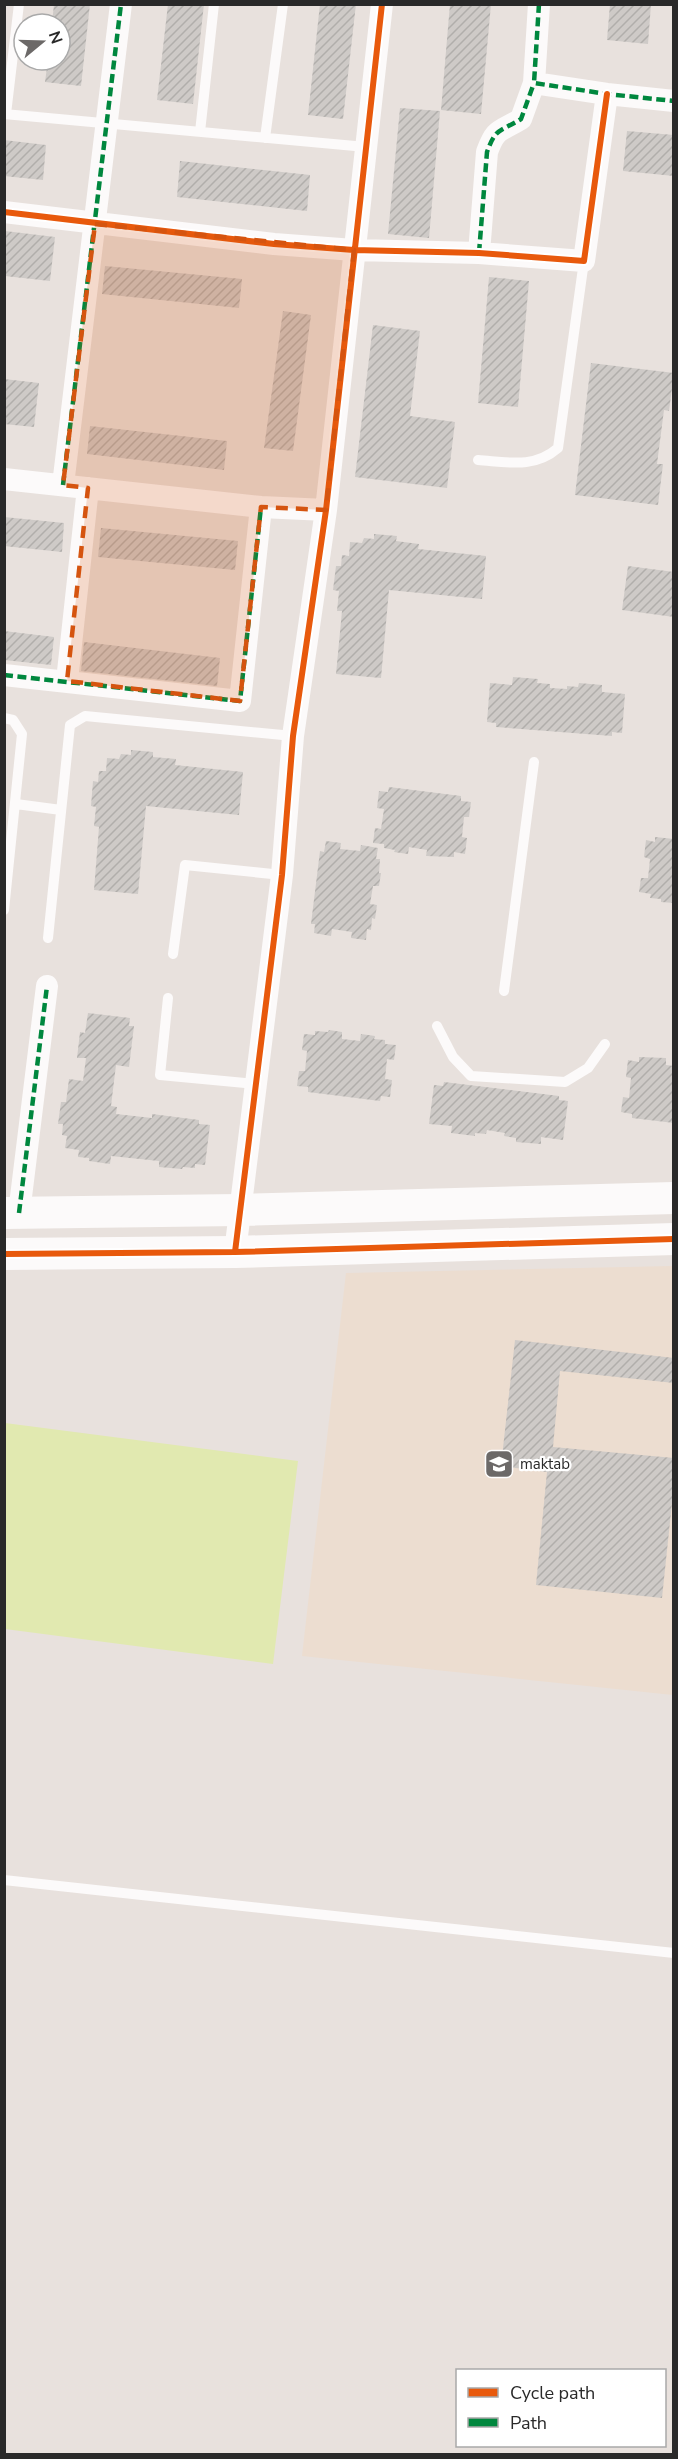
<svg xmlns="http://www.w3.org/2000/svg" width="678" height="2459" font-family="'Nunito Sans',sans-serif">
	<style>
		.education { fill: #ecddd0 }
		.pitch { fill: #e1e9b0 }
		.building { fill: url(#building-hatch) }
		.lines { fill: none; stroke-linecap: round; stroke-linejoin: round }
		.lane { stroke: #fcfafa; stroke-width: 10 }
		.street { stroke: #fcfafa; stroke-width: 22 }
		.secondary { stroke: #fcfafa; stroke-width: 32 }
		.quiet { stroke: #00873e; stroke-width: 4.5; stroke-dasharray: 9 4.5; stroke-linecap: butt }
		.cycleway-casing { stroke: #fff; stroke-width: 10 }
		.cycleway { stroke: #e8590c; stroke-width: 6 }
		.marked { fill: #d5540f; fill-opacity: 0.2; stroke: #d5540f; stroke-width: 4.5; stroke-dasharray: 12 8; stroke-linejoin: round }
		.labels { text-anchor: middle; stroke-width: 4.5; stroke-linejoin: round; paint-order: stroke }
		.poi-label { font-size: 15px; fill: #292929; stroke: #fff; text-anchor: start }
	</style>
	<defs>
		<pattern id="building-hatch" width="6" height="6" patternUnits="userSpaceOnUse" patternTransform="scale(1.5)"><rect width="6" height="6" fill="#cecac7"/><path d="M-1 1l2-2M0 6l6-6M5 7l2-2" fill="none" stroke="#b1aeab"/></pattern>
	</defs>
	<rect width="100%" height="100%" fill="#e8e1dd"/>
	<path class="education" d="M673,1266V1695L302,1656L346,1273Z"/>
	<path class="pitch" d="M5,1423L298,1461L273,1664L5,1629Z"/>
	<path class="building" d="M54,4H90L81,86L45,82L48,60H60V24H52Z
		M168,4H204L193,104L157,100Z
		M320,4H356L343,119L308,115Z
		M450,4H491L481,114L441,110Z
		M610,4H651L648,44L607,40Z
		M400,108L440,111L429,238L388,234Z
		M627,131L674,135V176L623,171Z
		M4,140L46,145L43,180L4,176Z
		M180,161L310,175L307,211L177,197Z
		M5,231L55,237L50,281L5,276Z
		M105,266L242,279L239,308L102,294Z
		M489,277L529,281L518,407L478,403Z
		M283,311L311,315L293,451L264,448Z
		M373,325L420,331L410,416L455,422L447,488L355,477Z
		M591,363L674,373L669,411L664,410L657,464H663L658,505L575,495Z
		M4,379L39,383L34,427L4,424Z
		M90,426L227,441L224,470L87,454Z
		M4,517L64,523L62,552L4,546Z
		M101,528L238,541L235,570L98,557Z
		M374,534L397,536L396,541L419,544L418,549L486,556L482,599L389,590L381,678L336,674L342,611H337L339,591L333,590L336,566H341L342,555L349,556L350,542L362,543L364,538L374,539Z
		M628,566L674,572V617L622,610Z
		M4,631L54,637L51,665L4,660Z
		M84,642L220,658L217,686L81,671Z
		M513,677L538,679L537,683L550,684V688L567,689V686L578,687L579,683L602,685V692L625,694L622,733L612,732V736L496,727V723L487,722L490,683L512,685Z
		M131,750L153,752V757L176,759L175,765L243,772L239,815L146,806L138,894L94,890L99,827L94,826L96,807L91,806L93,781L98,782L99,771H106L107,758L119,759L121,754L131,755Z
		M389,787L461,796V801L471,802L469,817H464L462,837L467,838L465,854L454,852V857L426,856L427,850L409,847L408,854L394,852L395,850L384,848V844L373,843L375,828L381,829L384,809L377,808L379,791L388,792Z
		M655,837L674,839V903L661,902V899L650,898L651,894L639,892L641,878H648L650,859L644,857L646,840L655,842Z
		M326,841L341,843L340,849L360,851L361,845L378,848L376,859H380L379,873H381L379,886H373L370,904L377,905L375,919L372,918L371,930L367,929L366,940L351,938L352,932L332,929L331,936L314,933L315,924H311L320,851L324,852Z
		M88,1013L130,1018L129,1026H134L129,1067L116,1065L111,1106L117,1107L116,1114L152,1118V1114L199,1120V1124L210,1125L205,1165L195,1164V1168L183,1167L182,1169L159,1167V1161L111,1156L110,1164L89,1161V1158L78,1157L79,1150L65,1148L67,1136L62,1135L63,1124H58L61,1102H66L69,1079L83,1081L86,1058H77L80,1032L85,1033Z
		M329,1030L342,1032V1039L360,1041L361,1034L375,1036L374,1039L385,1040V1044L396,1045L394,1060L387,1059L385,1079L392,1080L390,1097L381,1096L380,1101L308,1092V1087L297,1086L299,1071H305L307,1051L302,1050L304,1034L315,1035V1031L328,1032Z
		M639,1057L666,1058V1065L674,1066V1123L632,1118V1114L621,1112L623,1097L629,1098L631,1078L626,1077L628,1060L639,1062Z
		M444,1082L559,1096V1100L568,1101L563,1140L541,1137V1144L516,1142V1138L504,1136L505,1133L487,1130L486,1134L475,1133V1136L451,1133L452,1126L429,1124L434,1085L443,1086Z
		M515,1340L674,1358V1383L560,1371L553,1447L674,1458V1484L662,1598L536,1585L547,1472L501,1466Z"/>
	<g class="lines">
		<path class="lane" d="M4,114L366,147
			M6,114L19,4
			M200,132L214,4
			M265,138L283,4
			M478,460C507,462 534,469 558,448L584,261
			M4,718L13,720L22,734L4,910
			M16,804L61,810
			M48,938L70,725L85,716L293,736
			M173,954L185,865L282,875
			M504,991L534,762
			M168,998L160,1075L256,1084
			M437,1026L453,1057L471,1076L565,1082L588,1068L605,1044
			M4,1880L674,1953"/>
		<path class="street" d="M539,4L534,83L607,94L674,101
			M4,212L274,244L354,250L479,253L584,261L607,94
			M479,253L487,152C496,127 500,132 521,119L534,83
			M4,479L261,507L326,510
			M63,485L121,4
			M4,675L240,701L261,507
			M67,681L88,488
			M19,1213L47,986
			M235,1252L282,875L293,736L326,510L382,4"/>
		<path class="secondary" d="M4,1213L239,1210L674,1198
			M4,1254L235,1252L674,1239"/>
		<path class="quiet" d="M539,4L534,83L607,94L674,101
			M479,253L487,152C496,127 500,132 521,119L534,83
			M63,485L121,4
			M4,675L240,701L261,507
			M19,1213L47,986"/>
		<g class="cycleway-casing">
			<path id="cycleway" d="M4,212L274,244L354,250L479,253L584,261L607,94
				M235,1252L282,875L293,736L326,510L382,4
				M4,1254L235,1252L674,1239"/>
		</g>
		<use href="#cycleway" class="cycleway"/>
	</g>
	<path class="marked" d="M95,224L354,250L326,510L261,507L240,701L67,681L88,488L63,485Z"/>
	<defs>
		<g id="school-square" transform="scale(1.5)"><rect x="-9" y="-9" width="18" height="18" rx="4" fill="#6c6968" stroke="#fff"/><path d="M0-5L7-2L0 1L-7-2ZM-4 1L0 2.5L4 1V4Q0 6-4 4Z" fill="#fff"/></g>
	</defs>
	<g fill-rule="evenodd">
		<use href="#school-square" x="499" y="1464"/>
	</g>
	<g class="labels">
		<g class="poi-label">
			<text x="520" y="1469">maktab</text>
		</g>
	</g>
	<rect width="678" height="2459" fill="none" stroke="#292929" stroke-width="12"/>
	<rect x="456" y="2369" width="210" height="78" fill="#ffffff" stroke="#a9a9a9" stroke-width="1.5"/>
	<rect x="468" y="2388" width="30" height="9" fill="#e8590c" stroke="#a9a9a9" stroke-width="1.5"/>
	<text x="510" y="2399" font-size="18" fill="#292929">Cycle path</text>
	<rect x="468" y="2418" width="30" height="9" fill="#00873e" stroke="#a9a9a9" stroke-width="1.5"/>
	<text x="510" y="2429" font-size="18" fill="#292929">Path</text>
	<g transform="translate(42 42) rotate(71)"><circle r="28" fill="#ffffff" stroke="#a9a9a9" stroke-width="1.5"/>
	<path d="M0-4.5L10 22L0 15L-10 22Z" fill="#6c6968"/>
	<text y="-9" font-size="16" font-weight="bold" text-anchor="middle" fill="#292929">N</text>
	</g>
</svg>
